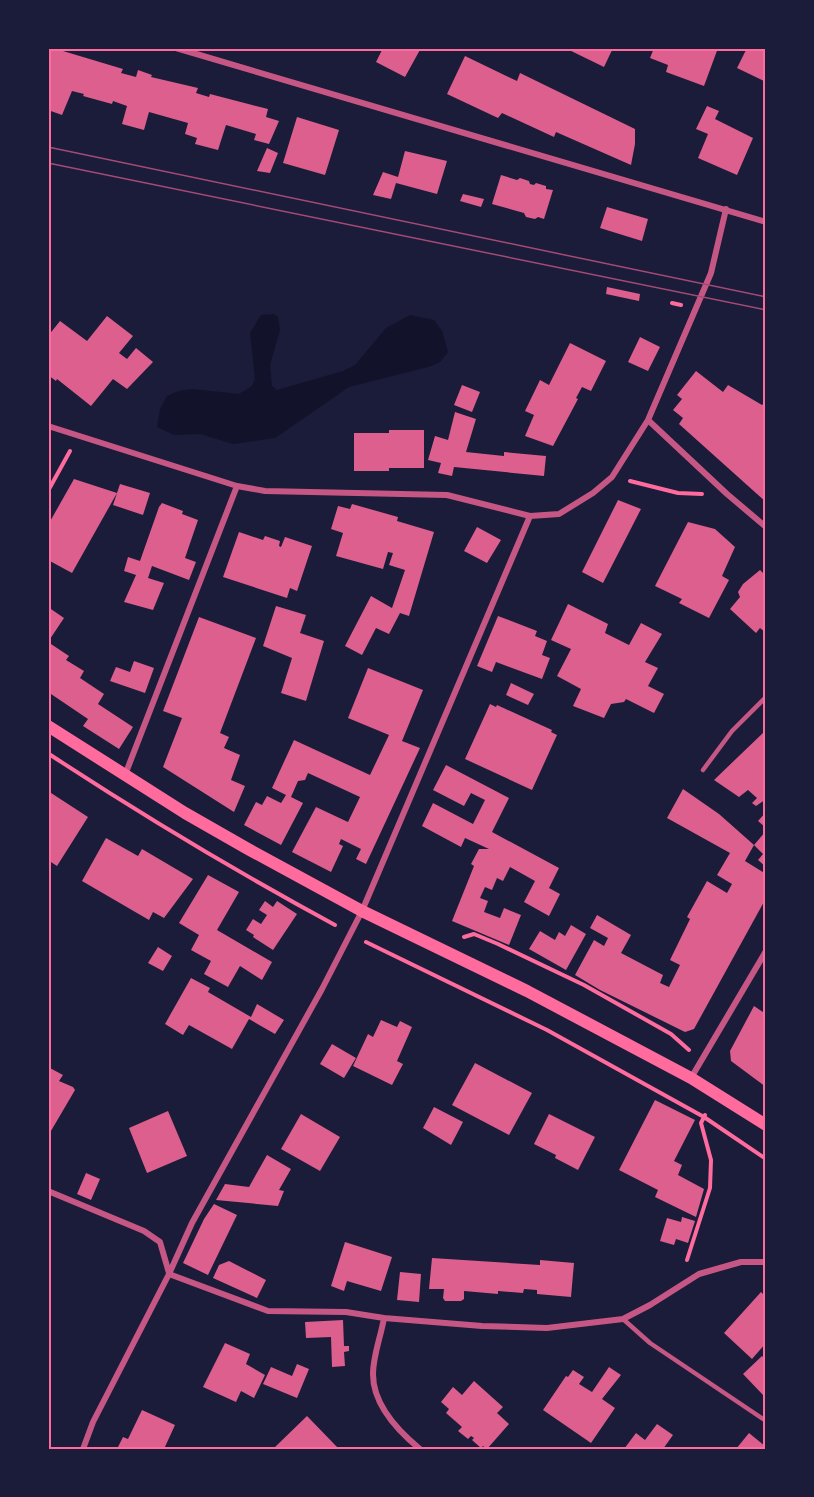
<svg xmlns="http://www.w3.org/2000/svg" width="814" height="1497" font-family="'DejaVu Sans',sans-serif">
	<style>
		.water { fill: #12122b }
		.building { fill: #dd5f8e }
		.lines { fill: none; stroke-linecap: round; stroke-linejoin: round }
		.path { stroke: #ff6b9d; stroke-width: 4 }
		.service { stroke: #c65784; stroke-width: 4.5 }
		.minor { stroke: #c65784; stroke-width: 6 }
		.secondary { stroke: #ff6b9d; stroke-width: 12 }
		.tram { stroke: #a44b75; stroke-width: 1.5 }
		.neatline { fill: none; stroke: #ff6b9d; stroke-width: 2 }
	</style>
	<rect width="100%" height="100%" fill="#1b1b3a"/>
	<path class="water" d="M274,314L278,317L280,330L270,365L272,386L277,390L343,371L355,365L386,328L410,315L434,320L442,331L448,352L440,362L428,367L349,387L275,438L233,444L200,434L174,435L157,427L160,409L167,396L179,391L192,389L239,394L252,386L255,379L250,333L261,315Z"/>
	<path class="building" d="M48,48H65L63,51L123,69L121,73L136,77L138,70L152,75L151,77L198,88L196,93L209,97L210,94L268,109L266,117L279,121L269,144L254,140L256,134L226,125L218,150L195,144L197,138L185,134L188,123L149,112L144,130L122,124L127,106L113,101L112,104L83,96L84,94L72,91L62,115L48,110Z
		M383,48H421L405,77L376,62Z
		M565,48H613L604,67Z
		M654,48H718L704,86L666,72L668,65L650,58Z
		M747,48H766V82L737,68Z
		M465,56L517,81L520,73L635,129V144L631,165L556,132L554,137L502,113L498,118L447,94Z
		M707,106L719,111L715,119L753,138L737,175L698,158L708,134L696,129Z
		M297,117L339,130L325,175L283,163Z
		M267,148L278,153L270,173L257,171Z
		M405,151L447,161L437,194L396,183L391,199L373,195L383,172L398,177Z
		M501,175L517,180L520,178L529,181L530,184L534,185L536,183L546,186V189L553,190L544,219L538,217L535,219L526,217L524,213L492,204Z
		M463,194L484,199L481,207L460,201Z
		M607,207L648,219L642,241L600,228Z
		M607,287L640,294L639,301L606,294Z
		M107,316L133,336L119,353L127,359L136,348L153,362L127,389L113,379L91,406L57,379L56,381L48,375V336L60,321L87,341Z
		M640,337L660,347L648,371L628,362Z
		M570,343L606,361L591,391L582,387L576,398L578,399L553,446L525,436L534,415L525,411L540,380L549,385Z
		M696,371L723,392L728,385L762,405L766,401V502L679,424L683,418L673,410L682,399L677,395Z
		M462,385L480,392L472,412L454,405Z
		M455,412L476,419L466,452L504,456V452L546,456L544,476L454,467L452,476L438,473L441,463L428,460L435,436L448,440Z
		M389,430H424V468H389V471H354V433H389Z
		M74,479L117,493L72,573L48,560V525Z
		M120,484L150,493L143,515L113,505Z
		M618,500L641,509L603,583L582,572Z
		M162,503L183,511L182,514L198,520L185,558L196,562L189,580L152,566L148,578L164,583L153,610L124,602L136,575L124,571L128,557L140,561L159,507Z
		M352,504L398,517L397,521L434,532L409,616L400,613L389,634L376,628L362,655L345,646L371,596L392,608L405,570L389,565L393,553L388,552L383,569L336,556L343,533L331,529L338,506L350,509Z
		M688,522L715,529L735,547L722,576L729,580L709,618L679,603L682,599L655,586Z
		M477,527L501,540L487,563L464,551Z
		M239,532L263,540L265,536L280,541L279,546L281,547L285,537L312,546L297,591L290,588L287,598L223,577Z
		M760,570L766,576V633L760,628L756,633L730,609L740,597L738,592L743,584Z
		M568,604L608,624L605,633L629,645L641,623L662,634L645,662L658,668L648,686L664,694L654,713L626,699L624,702L611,704L604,718L573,706L581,689L557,676L571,649L551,640Z
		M276,606L306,615L300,633L324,641L306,701L281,693L292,658L263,646Z
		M48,607L64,618L48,642Z
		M498,616L537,631L535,636L547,641L542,655L550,658L542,679L496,662L492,672L477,666Z
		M199,617L256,638L220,733L229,737L224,748L240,755L231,780L245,786L234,812L163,767L182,718L163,711Z
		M48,642L69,656L66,660L84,671L80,678L104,694L98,704L133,727L119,749L83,726L88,719L48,692Z
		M134,661L154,668L145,693L110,681L116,667L130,672Z
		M368,668L423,690L402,741L420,748L366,864L356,859L361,849L341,839L339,844L343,846L331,872L292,852L316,807L348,822L360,797L308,773L305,780L298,781L291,797L303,803L281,845L244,825L256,802L262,805L267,796L281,803L286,795L272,788L294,740L370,775L389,735L348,718Z
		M511,683L534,694L528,705L506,695Z
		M490,704L496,707L497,705L552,730L551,732L557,735L532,790L465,759Z
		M766,730V799L756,806L752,803L757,798L748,790L739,797L714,780Z
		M446,765L509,798L492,832L559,868L549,888L560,894L549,916L524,902L535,881L510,867L503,881L497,878L492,890L485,887L480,898L488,901L484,912L500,918L504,908L521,915L509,945L452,921L474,866L471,864L479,849H489L465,838L461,847L422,826L433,803L473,824L485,800L471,793L464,806L433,790Z
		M683,789L719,814L754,845L745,861L766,874V898L694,1029L685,1032L600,990L575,975L594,940L604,946L608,938L590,928L597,915L631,935L621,953L663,975L660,983L669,987L680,965L670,960L690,919L687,917L707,881L727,893L732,884L717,875L730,853L667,818Z
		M48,791L88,817L57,866L48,860Z
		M766,812V828L758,821Z
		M766,831V867L758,860L763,854L754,845Z
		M106,838L138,856L142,849L193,879L164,918L153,912L149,920L82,881Z
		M208,875L239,892L217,930L272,962L262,980L240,966L228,987L204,974L211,961L191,950L199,935L179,923Z
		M265,901L273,907L277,901L297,914L273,950L253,937L254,935L246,930L253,919L261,924L267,915L259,910Z
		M571,925L586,934L566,970L529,949L540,931L555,940L559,932L565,936Z
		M158,947L172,956L163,971L148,963Z
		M191,978L210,988L208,992L251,1017L257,1004L284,1020L275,1034L249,1019L232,1049L189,1025L183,1035L165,1024Z
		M754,1006L766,1014V1087L731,1061L730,1051Z
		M381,1020L397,1027L400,1021L412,1027L397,1061L403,1064L392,1085L353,1066L368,1034L373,1037Z
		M332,1044L356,1058L344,1078L320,1064Z
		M475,1063L532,1093L509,1135L452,1105Z
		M48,1067L63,1075L59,1081L73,1087L75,1090L48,1136Z
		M655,1100L695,1120L674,1161L682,1165L678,1175L704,1189L696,1217L655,1197L658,1190L619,1170Z
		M434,1107L463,1122L451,1145L423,1128Z
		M168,1111L187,1156L147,1173L129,1128Z
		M301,1114L340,1137L320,1171L281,1149Z
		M549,1114L595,1137L578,1170L555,1158L556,1155L534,1144Z
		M267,1155L291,1169L279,1190L284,1191L278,1206L216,1200L225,1184L249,1187Z
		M86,1173L100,1179L91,1200L77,1194Z
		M214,1204L237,1215L208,1275L183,1263L204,1219Z
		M682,1217L695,1221L688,1243L676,1239L674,1245L660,1241L667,1218L681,1222Z
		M345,1242L392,1257L381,1291L347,1281L344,1291L331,1286Z
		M432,1258L540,1265V1260L574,1263L571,1297L537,1294V1290L524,1289L523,1293L498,1291V1294L464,1291V1299L461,1301H445L443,1298L444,1289H429Z
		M229,1261L266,1280L257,1298L213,1278L219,1265Z
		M400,1272L421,1274L419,1302L397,1300Z
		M761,1292L766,1297V1343L752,1359L724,1333Z
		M343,1320L344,1346H349V1351L344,1352L345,1366L332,1367L331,1337L306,1338L305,1322Z
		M225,1343L250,1354L246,1364L265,1375L254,1398L241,1391L236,1402L203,1387Z
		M762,1356L766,1360V1392L763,1395L743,1374Z
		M297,1364L309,1369L297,1398L263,1384L271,1367L292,1376Z
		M609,1367L621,1375L602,1399L615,1408L591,1443L543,1410L566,1376L568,1377L573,1370L584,1377L579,1384L592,1392Z
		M474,1381L503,1407L497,1413L509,1424L487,1449L483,1446L481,1448L472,1440L474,1438L471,1436L468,1439L458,1431L462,1427L446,1413L449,1409L441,1402L453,1387L462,1395Z
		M142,1410L175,1425L164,1449H117L123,1437L128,1439Z
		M307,1416L339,1449H273Z
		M657,1424L673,1435L663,1449H624L636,1433L645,1440Z
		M749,1433L766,1447V1449H736Z"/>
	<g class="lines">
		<path class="path" d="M672,303L681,305
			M630,481L678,493L702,494
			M48,491L70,451
			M49,754C142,815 237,872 335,925
			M464,937L474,934L498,944L584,985L671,1034L689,1050
			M366,942L547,1030L704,1117L766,1159
			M687,1260L710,1188L711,1160L701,1123L705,1115"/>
		<path class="service" d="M703,770L732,731L766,697
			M623,1319L650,1343L766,1421"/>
		<path class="minor" d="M176,48L766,222
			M648,420L727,494L766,527
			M48,426L237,486L265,491L447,495L530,516L559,514L593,493L612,477L648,420L711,273L726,209
			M125,775L237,486
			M691,1078L766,951
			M48,1191L144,1231L160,1242L169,1273
			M169,1274L268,1311L346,1312L384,1318L482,1326L547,1328L623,1319L650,1305L699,1274L741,1262H766
			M384,1318C381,1336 373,1356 373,1374C373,1405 398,1431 420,1449
			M83,1449L93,1422L169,1274L192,1223L322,989L362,911L530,516"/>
		<path class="secondary" d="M48,726L185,813L248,849L362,911L527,991L691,1078L766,1125"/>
		<path class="tram" d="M48,147L766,297
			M48,163L766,310"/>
	</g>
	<rect width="814" height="1497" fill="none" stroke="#1b1b3a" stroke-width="99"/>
	<rect x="50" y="50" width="714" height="1398" class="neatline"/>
</svg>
